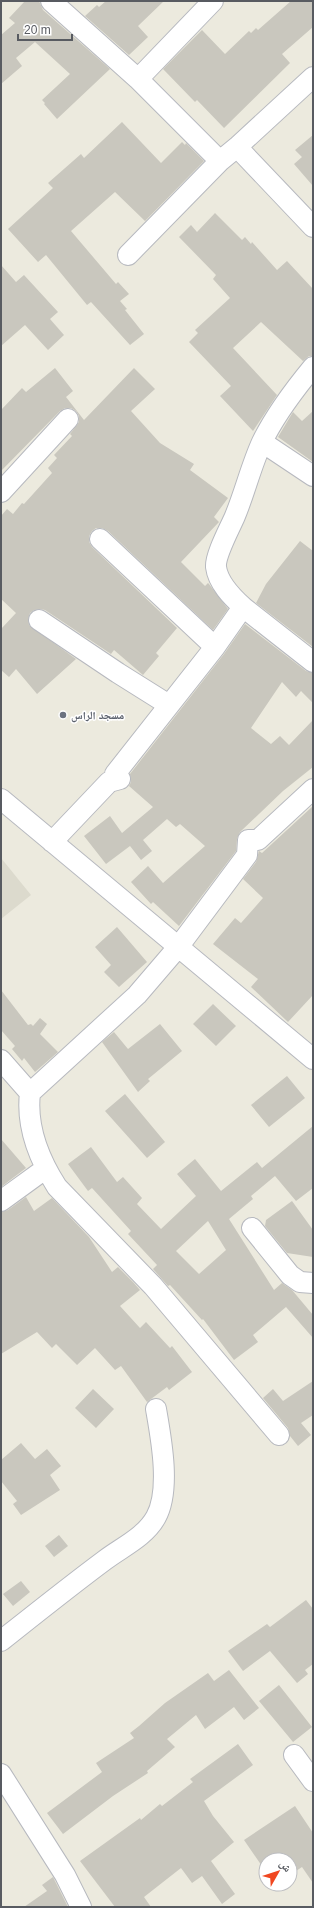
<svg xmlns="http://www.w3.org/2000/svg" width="314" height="1908" font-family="Arial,'Noto Naskh Arabic',sans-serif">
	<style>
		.education { fill: #dcdacd }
		.building { fill: #c9c7be; fill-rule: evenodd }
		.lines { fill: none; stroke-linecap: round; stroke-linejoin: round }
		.street-casing { stroke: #b7b9bf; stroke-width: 22 }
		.street { stroke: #fff; stroke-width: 20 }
		.worship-dot { fill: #6b7280; stroke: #fff; stroke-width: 1.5 }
		.labels { text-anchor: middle; stroke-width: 3; stroke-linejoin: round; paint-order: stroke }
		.worship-label { font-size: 11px; font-weight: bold; fill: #5b616d; stroke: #fff; text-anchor: start }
	</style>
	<rect width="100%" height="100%" fill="#eceade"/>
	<path class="education" d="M1,858L31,895L1,919Z"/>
	<path class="building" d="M25,1H39L43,10L110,69L57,119L44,104L45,103L42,100L70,74L35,42L16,58L22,66L1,84V35L15,23L9,18Z
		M106,1H164L138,26L148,37L129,55L85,16L97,5L99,7Z
		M291,1H313V27L282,54L290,63L224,128L197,100L195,102L163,69L202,30L225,54L249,31L251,33L256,28L258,30Z
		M122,122L161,163L182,142L185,145L186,143L204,161L145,221L115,192L71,231L116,284L118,282L129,294L120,301L127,309L125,310L144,334L130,345L91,302L87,305L46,255L38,262L8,229L53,188L48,183L81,154L84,158Z
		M313,135V186L294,164L302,157L295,150Z
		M215,213L242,240L245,237L251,244L252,242L277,270L287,261L313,289V356H309L303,361L261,322L233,348L277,395L253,431L220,396L231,386L189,342L198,333L195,330L230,298L213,279L216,275L179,237L191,225L197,232Z
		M1,265L16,282L24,275L58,312L50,319L64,335L48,350L25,325L1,346Z
		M55,368L73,391L66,397L84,420L134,368L155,389L131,411L160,443L194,464L190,470L228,498L214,517L219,522L181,562L205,586L208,583L209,584L228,609L213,630L108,531L102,528H96L92,531L89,536V542L92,547L177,628L156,653L159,656L143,675L114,650L111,654L45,610L40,609L34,610L30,613L28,619L29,625L76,659L37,694L16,669L9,677L1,670V629L16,613L1,599V516L7,509L13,514L22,503L24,504L52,473L48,468L57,458L54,455L72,436L70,434L79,422V416L76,411L71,408H65L60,411L1,471V410L22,388L26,392Z
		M313,411V462L278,437L293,412L302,421Z
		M300,541L313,551V647L256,603L266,584Z
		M245,624L306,671L313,673V703L301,691L296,697L282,682L251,728L271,744L280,736L289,745L313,720V767L283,791L240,832L237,839L236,851L179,926L153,902L151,904L131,882L148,866L163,883L205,846L180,824L176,827L167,819L143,840L152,851L141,860L130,846L106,864L84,836L110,816L122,833L153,807L129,786L131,782L130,774L224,654Z
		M313,806V995L288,1022L251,987L258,979L213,944L235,918L241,923L263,898L243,879L256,862L259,851L262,853Z
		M117,927L147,962L119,987L104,972L111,965L95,947Z
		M1,990L28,1025L31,1024L33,1026L40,1018L47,1024L40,1034L58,1052L35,1072L24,1058L22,1061L12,1049L15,1046L1,1030Z
		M213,1004L236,1026L216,1046L193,1024Z
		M160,1024L182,1051L148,1079L150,1081L138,1092L102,1042L114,1032L128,1049Z
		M287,1076L305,1098L269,1127L251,1105Z
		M125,1094L165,1142L147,1158L105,1111Z
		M313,1126V1188L296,1201L275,1176L251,1196L253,1199L229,1219L274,1290L282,1283L292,1290L313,1315V1338L286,1307L253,1335L258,1342L234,1360L203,1319L202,1320L170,1285L168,1286L153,1269L157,1265L128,1234L131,1231L92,1188L88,1191L68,1164L91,1147L117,1182L123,1177L142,1198L137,1204L161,1229L196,1196L177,1174L195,1159L221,1191L257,1162L262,1168ZM208,1221L226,1250L199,1274L176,1251Z
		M1,1139L26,1168L1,1187Z
		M26,1197L34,1211L52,1198L89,1237L112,1272L118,1267L133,1282L140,1290L120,1306L140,1328L146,1322L170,1348L172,1346L192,1372L169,1390L167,1387L147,1402L121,1366L115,1370L95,1348L77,1365L56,1344L52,1348L37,1332L1,1354V1212L8,1210Z
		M292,1201L313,1230V1257L287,1253L265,1226L266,1220Z
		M313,1381V1415L301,1423L311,1435L298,1446L290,1436L288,1428L263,1398L273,1389L283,1401Z
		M93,1389L114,1409L96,1428L75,1408Z
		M21,1443L35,1459L47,1449L61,1466L50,1475L60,1490L21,1515L13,1504L17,1501L1,1481V1460Z
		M59,1535L68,1546L54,1557L45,1546Z
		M21,1581L30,1592L13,1606L3,1594Z
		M306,1600L313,1609V1664L305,1670L308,1674L297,1683L270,1651L243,1671L228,1651L267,1624L270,1627Z
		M229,1670L259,1708L244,1720L234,1707L205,1729L196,1715L167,1739L175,1747L147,1771L148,1773L113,1796L63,1834L47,1813L102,1772L96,1763L134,1738L130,1733L139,1726L165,1703L208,1673L214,1681Z
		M279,1685L312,1727L293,1742L259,1701Z
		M238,1744L253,1765L204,1801L213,1816L234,1842L211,1861L235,1894L222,1904L202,1876L192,1883L181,1868L144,1897L151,1907H115L80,1861L140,1818L141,1820L160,1804L162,1806L193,1782L190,1779Z
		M295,1806L313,1833V1883L302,1867L290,1875V1860H266V1872L244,1840Z
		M53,1877L68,1907H24L47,1891L42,1885Z"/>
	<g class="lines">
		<g class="street-casing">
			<path id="street" d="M51,1L138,79L220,161L237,147L313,77
				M138,79L213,1
				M237,147L313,227
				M128,255L220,161
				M262,442L313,476
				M1,492L68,419
				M100,539L215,647
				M243,607L313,662
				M39,620L118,673L169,705
				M1,799L313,1059
				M52,842L109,782L120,779L115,774L215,647L243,607C232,597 218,583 216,567C215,555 230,528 235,516C245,492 251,466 262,442C275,415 294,390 313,367
				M1,1060L30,1093
				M1,1201L45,1169
				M252,1228L290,1275L300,1282L313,1283
				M279,1435L153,1286L57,1187C39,1159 26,1127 30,1093L137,995L179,946L247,855L248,840H258L313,789
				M1,1641C35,1614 70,1586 105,1560C122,1547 145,1537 156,1517C171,1490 161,1438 156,1409
				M294,1755L313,1781
				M1,1774L65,1875L81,1907"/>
		</g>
		<use href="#street" class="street"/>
	</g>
	<circle class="worship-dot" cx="63" cy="715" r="4"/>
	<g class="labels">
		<g class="worship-label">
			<text x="71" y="719">مسجد الراس</text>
		</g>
	</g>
	<rect width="314" height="1908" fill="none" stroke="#585b61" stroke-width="4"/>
	<g transform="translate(278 1872) rotate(51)"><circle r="19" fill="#ffffff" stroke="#bcbdc0"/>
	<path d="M0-3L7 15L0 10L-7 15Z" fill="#f04720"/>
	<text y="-6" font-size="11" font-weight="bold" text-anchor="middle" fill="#585b61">ش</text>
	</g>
	<path d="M18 34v6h54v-6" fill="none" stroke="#585b61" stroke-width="2"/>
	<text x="24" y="34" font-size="12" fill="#585b61" stroke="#ffffff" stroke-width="3" paint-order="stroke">20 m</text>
</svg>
